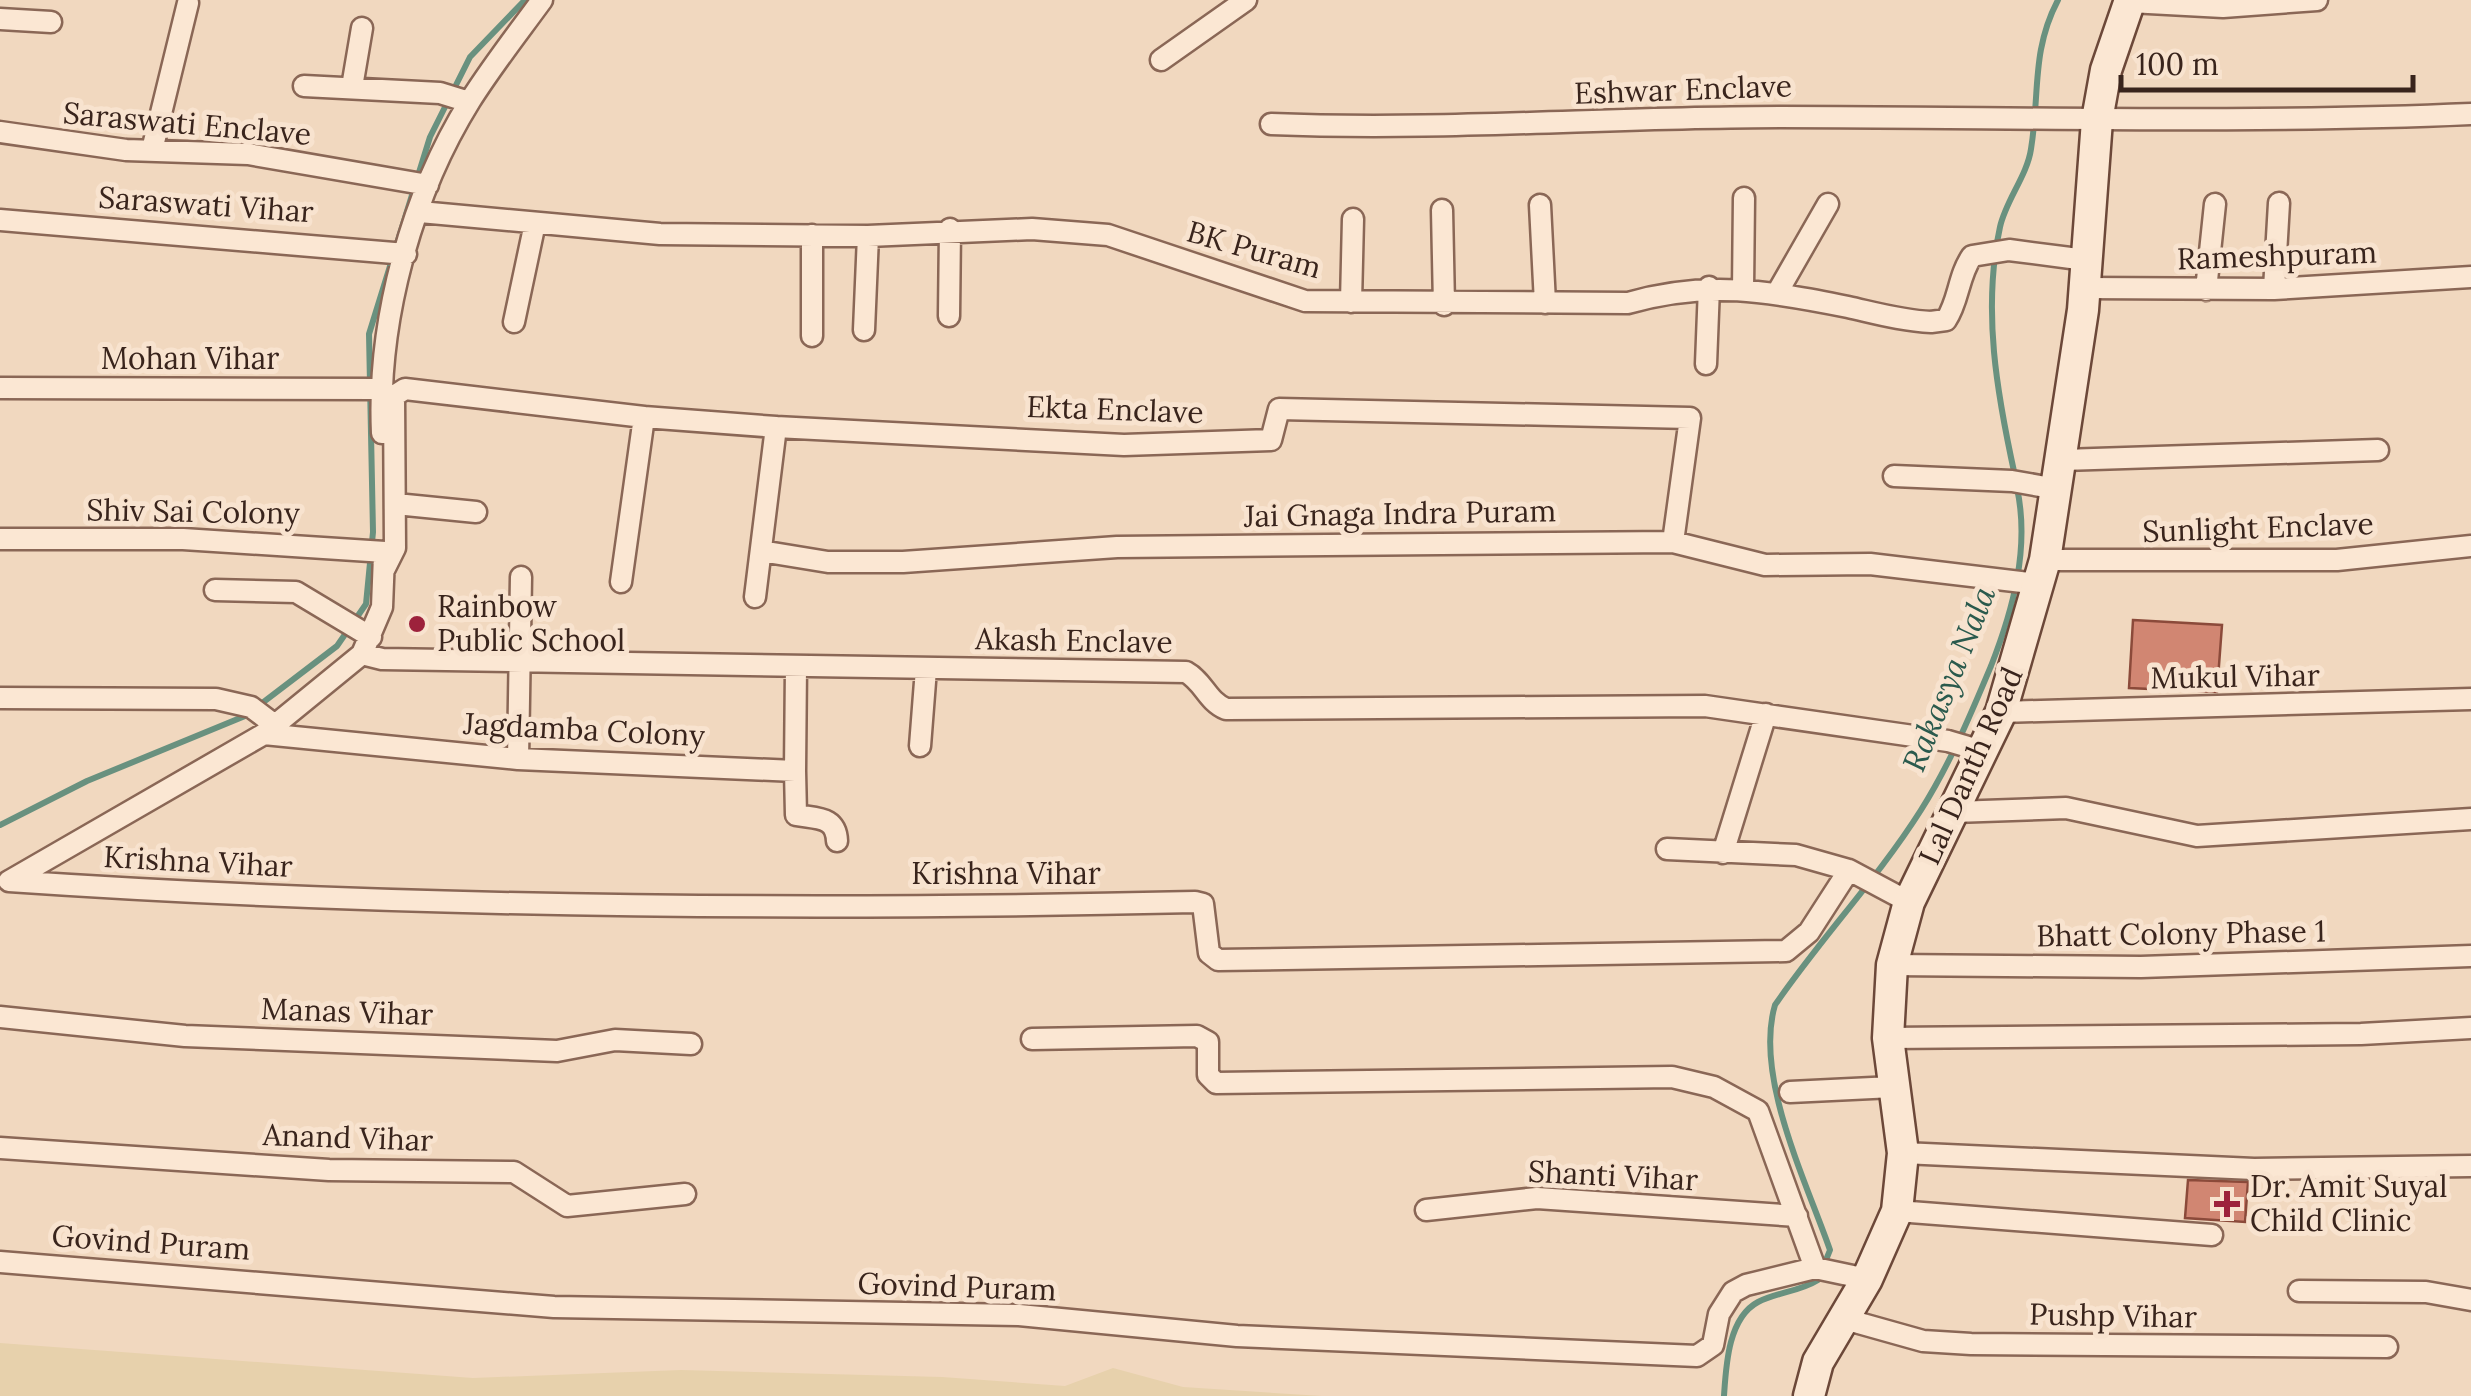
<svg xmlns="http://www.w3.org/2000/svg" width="2471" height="1396" font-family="Lora,serif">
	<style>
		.farmland { fill: #e7d1ac }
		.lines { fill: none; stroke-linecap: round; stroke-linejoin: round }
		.stream { stroke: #69917f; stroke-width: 6 }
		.building { fill: #d18672; stroke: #8b4a3a; stroke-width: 2.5 }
		.street-casing { stroke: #8a6756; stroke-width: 25 }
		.secondary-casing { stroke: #6c4839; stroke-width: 35 }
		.street { stroke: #fbe7d3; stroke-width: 20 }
		.secondary { stroke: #fbe7d3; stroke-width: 30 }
		.poi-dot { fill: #9d223c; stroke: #f8e3cf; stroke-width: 4 }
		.labels { text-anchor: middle; stroke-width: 10; stroke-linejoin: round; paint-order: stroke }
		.street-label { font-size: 30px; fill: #39241c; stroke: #f8e3cf }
		.poi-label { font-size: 30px; fill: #39241c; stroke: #f8e3cf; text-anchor: start }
		.water-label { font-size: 32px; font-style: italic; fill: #2a5a4d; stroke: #f8e3cf }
	</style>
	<rect width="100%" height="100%" fill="#f1d8bf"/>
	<path class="farmland" d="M0,1343L473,1378L681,1370L942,1377L1065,1386L1113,1368L1183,1387L1322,1396H0Z"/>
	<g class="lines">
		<path class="stream" d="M2015,476C1997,394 1982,310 2000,227C2006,200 2027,176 2031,149C2040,95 2031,51 2058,0
			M0,825L87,781L245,716L337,646L366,604L373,532L369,334L430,137L470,57L525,0
			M1724,1396C1726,1366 1728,1318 1758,1302C1777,1292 1799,1292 1818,1280L1830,1250C1806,1181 1754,1076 1775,1005C1821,938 1878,878 1921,810C1950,764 1970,716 1991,666C2013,610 2030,548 2017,488"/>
	</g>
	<path class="building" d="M2133,620L2222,625L2217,692L2129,688Z
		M2188,1180L2248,1182L2245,1222L2185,1218Z"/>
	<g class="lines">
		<g class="street-casing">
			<path id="street" d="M2130,2L2223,7L2317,0
				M0,19L51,22
				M1161,60L1246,0
				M304,86L440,93L469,102
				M352,87L362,28
				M1271,124C1441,131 1610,117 1780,117C2010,117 2241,124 2471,114
				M0,132L126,150L248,154L428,185
				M152,150L188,3
				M1540,205L1545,303
				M1442,210L1444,305
				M420,212L660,234L868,236L1032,229L1108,235L1305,301L1628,303C1706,280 1769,291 1848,307C1875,313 1903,321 1931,322L1946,320C1959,301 1958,276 1972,256L2009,250L2086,260
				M0,220L406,254
				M2084,288L2274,289L2471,277
				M2274,289L2279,203
				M1743,290L1744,198
				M2206,290L2215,204
				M1777,293L1828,204
				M1351,302L1353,219
				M949,316L950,229
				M514,322L535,223
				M864,330L868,236
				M812,336V235
				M1706,364L1709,287
				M0,388L380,389
				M382,433C377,321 411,196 470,101C492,66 518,33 542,0
				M2063,460L2378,450
				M1894,476L2012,481L2057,489
				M396,504L476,512
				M0,539H183L385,552
				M761,551L828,562H903L1117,547L1673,542L1765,565L1870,564L2038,584
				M2045,560H2337L2471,546
				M384,570L395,548L394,396L405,389L644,417L776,427L1124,445L1271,440L1279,409L1690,418L1673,542
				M621,582L644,417
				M215,590L296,592L371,637
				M755,597L776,427
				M362,654L382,659L1186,672C1204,682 1207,701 1226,709L1705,706L1948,741L1982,751
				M0,698L216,699L251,707L276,726
				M2001,712L2471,699
				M264,734L518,759L795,771L796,666
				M920,746L926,669
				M518,759L521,577
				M795,771L796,815C817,819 836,816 837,841
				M1954,812L2066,808L2197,836L2471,819
				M1667,849L1796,855L1849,870
				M1723,853L1766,714
				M11,880L264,734L362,654L382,607L384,556
				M9,881C402,908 802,911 1195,902L1203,904L1209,953L1218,960L1786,951L1809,932L1849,870L1909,902
				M1892,965L2141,967L2471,956
				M0,1017L185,1036L557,1051L615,1040L691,1044
				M1888,1038L2361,1034L2471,1028
				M1032,1039L1197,1036L1208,1042V1075L1216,1083L1672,1077L1714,1087L1758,1111L1815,1268
				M1790,1092L1893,1087
				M0,1148L329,1170L514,1172L567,1206L685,1194
				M1903,1153L2254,1169L2471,1166
				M1426,1210L1537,1198L1797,1216
				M1897,1211L2212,1235
				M0,1262L554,1307L1019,1315L1237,1336L1697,1356L1713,1345L1719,1314L1733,1292L1746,1285L1815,1268L1867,1279
				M2299,1291L2426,1292L2471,1300
				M1841,1318L1923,1341L1971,1344L2387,1347"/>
		</g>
		<g class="secondary-casing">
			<path id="secondary" d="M1809,1396L1818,1362L1867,1279L1897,1211L1903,1153L1888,1038L1892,965L1909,902L2001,712L2045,560L2083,310L2097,120L2106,70L2130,0"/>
		</g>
		<use href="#street" class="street"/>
		<use href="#secondary" class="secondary"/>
	</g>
	<g class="poi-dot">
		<circle cx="417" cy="624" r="10"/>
		<path d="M2222 1189h10v10h10v10h-10v10h-10v-10h-10v-10h10z"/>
	</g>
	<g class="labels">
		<g class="street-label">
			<text transform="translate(1683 90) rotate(-2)" y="10">Eshwar Enclave</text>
			<text transform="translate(187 124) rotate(5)" y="10">Saraswati Enclave</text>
			<text transform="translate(206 205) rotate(4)" y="10">Saraswati Vihar</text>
			<text transform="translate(1254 250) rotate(16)" y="10">BK Puram</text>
			<text transform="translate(2277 256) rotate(-2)" y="10">Rameshpuram</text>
			<text x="190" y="369">Mohan Vihar</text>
			<text transform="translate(1115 410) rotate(2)" y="10">Ekta Enclave</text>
			<text transform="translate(193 512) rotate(1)" y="10">Shiv Sai Colony</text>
			<text transform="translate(1400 514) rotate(-1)" y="10">Jai Gnaga Indra Puram</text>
			<text transform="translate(2258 528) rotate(-2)" y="10">Sunlight Enclave</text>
			<text transform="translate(1074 641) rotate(1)" y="10">Akash Enclave</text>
			<text transform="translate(2235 677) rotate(-1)" y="10">Mukul Vihar</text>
			<text transform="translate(584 730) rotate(3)" y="10">Jagdamba Colony</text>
			<text transform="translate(1971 766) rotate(-66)" y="10">Lal Danth Road</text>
			<text transform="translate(198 862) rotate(3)" y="10">Krishna Vihar</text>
			<text x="1006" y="884">Krishna Vihar</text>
			<text transform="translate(2181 934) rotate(-1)" y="10">Bhatt Colony Phase 1</text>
			<text transform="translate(347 1012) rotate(2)" y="10">Manas Vihar</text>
			<text transform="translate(348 1138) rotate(2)" y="10">Anand Vihar</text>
			<text transform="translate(1613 1176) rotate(3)" y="10">Shanti Vihar</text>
			<text transform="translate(151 1243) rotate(4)" y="10">Govind Puram</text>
			<text transform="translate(957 1287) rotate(2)" y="10">Govind Puram</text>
			<text transform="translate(2113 1316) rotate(1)" y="10">Pushp Vihar</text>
		</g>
		<g class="poi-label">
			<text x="437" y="617">Rainbow<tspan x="437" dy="34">Public School</tspan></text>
			<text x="2250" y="1197">Dr. Amit Suyal<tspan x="2250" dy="34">Child Clinic</tspan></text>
		</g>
		<g class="water-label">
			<text transform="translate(1949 679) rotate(-68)" y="11">Rakasya Nala</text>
		</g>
	</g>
	<path d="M2121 75v15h292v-15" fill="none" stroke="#39241c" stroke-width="5"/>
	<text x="2136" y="75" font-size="30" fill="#39241c" stroke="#f8e3cf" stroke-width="8" paint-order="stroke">100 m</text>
</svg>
